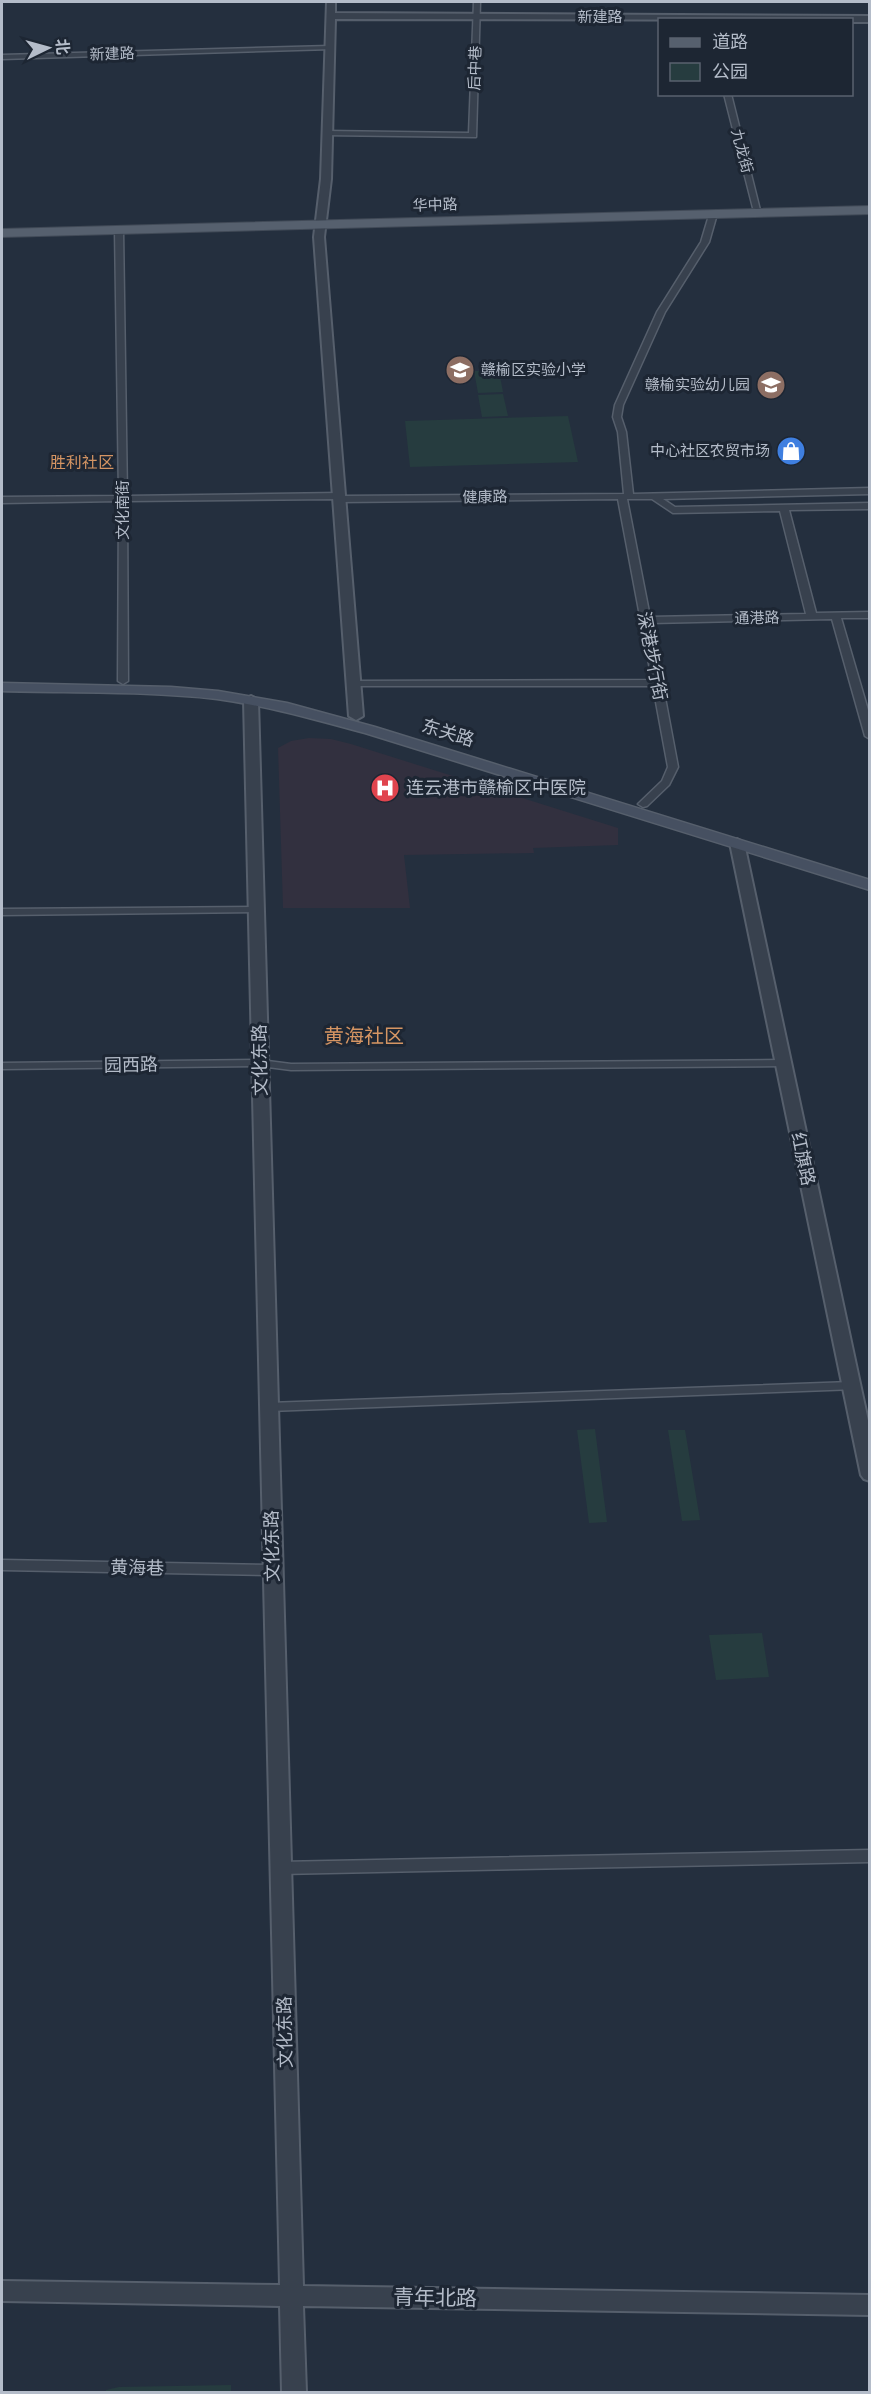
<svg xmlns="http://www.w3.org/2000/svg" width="871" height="2394" font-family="'Noto Sans','Noto Sans SC',sans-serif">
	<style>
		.medical { fill: #32303f }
		.green { fill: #263c3f }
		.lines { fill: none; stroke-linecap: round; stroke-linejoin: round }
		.minor-casing { stroke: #565f6c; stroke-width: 3 }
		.tertiary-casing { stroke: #565f6c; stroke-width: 4 }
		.secondary-casing { stroke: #565f6c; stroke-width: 3 }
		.primary-casing { stroke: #414a57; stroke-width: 2 }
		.minor { fill: #38414e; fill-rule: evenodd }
		.tertiary { fill: #38414e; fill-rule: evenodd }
		.secondary { fill: #465061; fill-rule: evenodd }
		.primary { fill: #56606e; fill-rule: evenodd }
		.labels { text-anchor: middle; stroke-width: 6; stroke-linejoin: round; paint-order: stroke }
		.far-street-label { font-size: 15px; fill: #b4bcc9; stroke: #1d2633 }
		.far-poi-label { font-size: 15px; fill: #b4bcc9; stroke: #1d2633; text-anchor: end }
		.far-neighbourhood-label { font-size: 16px; fill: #d59563; stroke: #1d2633 }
		.street-label { font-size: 18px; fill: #b4bcc9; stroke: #1d2633 }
		.poi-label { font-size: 18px; fill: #b4bcc9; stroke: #1d2633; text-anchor: start }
		.neighbourhood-label { font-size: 20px; fill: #d59563; stroke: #1d2633 }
		.near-street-label { font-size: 21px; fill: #b4bcc9; stroke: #1d2633 }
	</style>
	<rect width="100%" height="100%" fill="#242f3e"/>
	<path class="medical" d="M309,738L331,739L351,744L618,828V845L533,848L534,853L404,855L410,908H283L278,748L291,741Z"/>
	<path class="green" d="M474,371H499L503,392L478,393Z
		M503,394L508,416L482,417L478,395Z
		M568,416L578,462L410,467L405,421Z
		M595,1429L607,1522L589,1523L577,1430Z
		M668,1430H685L700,1520L682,1521Z
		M762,1633L769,1677L716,1680L709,1635Z
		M231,2385V2392H106V2390L119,2387Z"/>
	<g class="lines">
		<g class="minor-casing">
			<path id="minor" d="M474,2H480L476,137L324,135L323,133L327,131L469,133Z
				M330,46L333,48L332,49L2,59V55Z
				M724,94H731L760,210L753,208Z
				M710,212L717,214L709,242L665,312L623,405L621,417L626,432L633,494L870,488V494L663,499L675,507L870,503V509L789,510L816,613L870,612V618H841L870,717V739L865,736L832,619L651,623L678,767L669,785L647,806L643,807L638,804L662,781L668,767L653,686H351V682L354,681L652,680L618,499L340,502L336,499L127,501L128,681L123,684L118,681L119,501L2,503V497L119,496L115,230L119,228L123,230L127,496L340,493L344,496L624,494L618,432L613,417L615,405L657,312L701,242ZM627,499H652L673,513L780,511L806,614L650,617Z
				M257,907L261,908L262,910L261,912L2,915V909Z
				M260,1060L291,1064L783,1060L789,1063L783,1066L291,1070L260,1066L2,1069V1063Z
				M851,1382L856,1383L857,1386L856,1389L269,1411L264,1410L263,1407L264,1404L269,1403Z
				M2,1560L273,1565L278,1567L280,1570L278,1573L273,1575L2,1570Z
				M870,1850V1862L280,1874L275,1872L273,1868L275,1864L280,1862Z"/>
		</g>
		<g class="tertiary-casing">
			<path id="tertiary" d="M327,2H335V13L870,16V22H852V20L335,19L331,179L324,237L363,716L356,720L349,716L314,237L321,179Z
				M251,696L258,700L303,2286L870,2295V2315L303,2306L306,2392H282L280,2306L2,2301V2281L280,2285L244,700Z
				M737,839L744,843L870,1430V1481L864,1479L861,1475L730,843Z"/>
		</g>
		<g class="secondary-casing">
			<path id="secondary" d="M2,683L171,687L218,691L287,703L375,727L870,880V890L365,733C316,720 268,706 217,699C146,691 73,693 2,691Z"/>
		</g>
		<g class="primary-casing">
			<path id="primary" d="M870,206V214L2,237V229Z"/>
		</g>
		<use href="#minor" class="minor"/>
		<use href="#tertiary" class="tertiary"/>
		<use href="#secondary" class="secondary"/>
		<use href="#primary" class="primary"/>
	</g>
	<defs>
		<g id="school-disc" transform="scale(1.5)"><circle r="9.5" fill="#8d6e63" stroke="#1d2633"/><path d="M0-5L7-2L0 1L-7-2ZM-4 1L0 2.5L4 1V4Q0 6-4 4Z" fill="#fff"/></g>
		<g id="shop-disc" transform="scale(1.5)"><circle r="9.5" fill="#3f7fe0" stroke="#1d2633"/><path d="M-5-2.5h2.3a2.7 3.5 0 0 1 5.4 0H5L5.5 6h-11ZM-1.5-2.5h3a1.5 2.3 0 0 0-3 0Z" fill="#fff"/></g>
		<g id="hospital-disc" transform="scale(1.5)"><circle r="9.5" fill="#e0444e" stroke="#1d2633"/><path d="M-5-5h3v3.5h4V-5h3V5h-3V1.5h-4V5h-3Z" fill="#fff"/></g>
	</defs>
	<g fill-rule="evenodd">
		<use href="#school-disc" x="460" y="370"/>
		<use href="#school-disc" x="771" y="385"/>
		<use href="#shop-disc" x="791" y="451"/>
		<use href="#hospital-disc" x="385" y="788"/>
	</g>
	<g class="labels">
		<g class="far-street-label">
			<text x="600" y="22">新建路</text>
			<text transform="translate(112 54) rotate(-2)" y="5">新建路</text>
			<text transform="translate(475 68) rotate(-88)" y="5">后中巷</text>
			<text transform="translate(742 151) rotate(75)" y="5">九龙街</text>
			<text transform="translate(435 205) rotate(-2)" y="5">华中路</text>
			<text transform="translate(485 497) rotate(-1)" y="5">健康路</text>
			<text transform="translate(123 510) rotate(-90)" y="5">文化南街</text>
			<text transform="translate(757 618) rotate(-1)" y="5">通港路</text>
		</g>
		<g class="far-poi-label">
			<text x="481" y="375" text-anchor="start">赣榆区实验小学</text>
			<text x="750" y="390">赣榆实验幼儿园</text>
			<text x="770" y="456">中心社区农贸市场</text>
		</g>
		<g class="far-neighbourhood-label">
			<text x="82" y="468">胜利社区</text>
		</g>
		<g class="street-label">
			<text transform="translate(652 656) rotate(79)" y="6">深港步行街</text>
			<text transform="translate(448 733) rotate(17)" y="6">东关路</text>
			<text transform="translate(260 1060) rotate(-91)" y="6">文化东路</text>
			<text transform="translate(131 1065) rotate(-1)" y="6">园西路</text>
			<text transform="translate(803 1159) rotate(78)" y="6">红旗路</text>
			<text transform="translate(272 1546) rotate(-91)" y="6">文化东路</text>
			<text transform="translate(137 1568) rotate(1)" y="6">黄海巷</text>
			<text transform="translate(285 2032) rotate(-91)" y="6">文化东路</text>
		</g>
		<g class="poi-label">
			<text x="406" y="794">连云港市赣榆区中医院</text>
		</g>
		<g class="neighbourhood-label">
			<text x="364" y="1043">黄海社区</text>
		</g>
		<g class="near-street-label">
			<text transform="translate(435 2298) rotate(1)" y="7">青年北路</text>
		</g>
	</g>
	<rect width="871" height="2394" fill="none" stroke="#b4bcc9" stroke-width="6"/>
	<rect x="658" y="18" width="195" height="78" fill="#1d2633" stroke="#59626f" stroke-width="1.5"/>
	<rect x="670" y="38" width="30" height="9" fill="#56606e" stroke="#59626f" stroke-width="1.5"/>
	<text x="712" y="48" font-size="18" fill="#b4bcc9">道路</text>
	<rect x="670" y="63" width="30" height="18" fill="#263c3f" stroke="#59626f" stroke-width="1.5"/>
	<text x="712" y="78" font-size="18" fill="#b4bcc9">公园</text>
	<g transform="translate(48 48) rotate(85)" stroke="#1d2633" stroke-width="4.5" paint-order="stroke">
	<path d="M0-4.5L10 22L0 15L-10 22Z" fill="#b4bcc9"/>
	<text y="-9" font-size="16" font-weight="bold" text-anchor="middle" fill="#b4bcc9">北</text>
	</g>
</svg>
